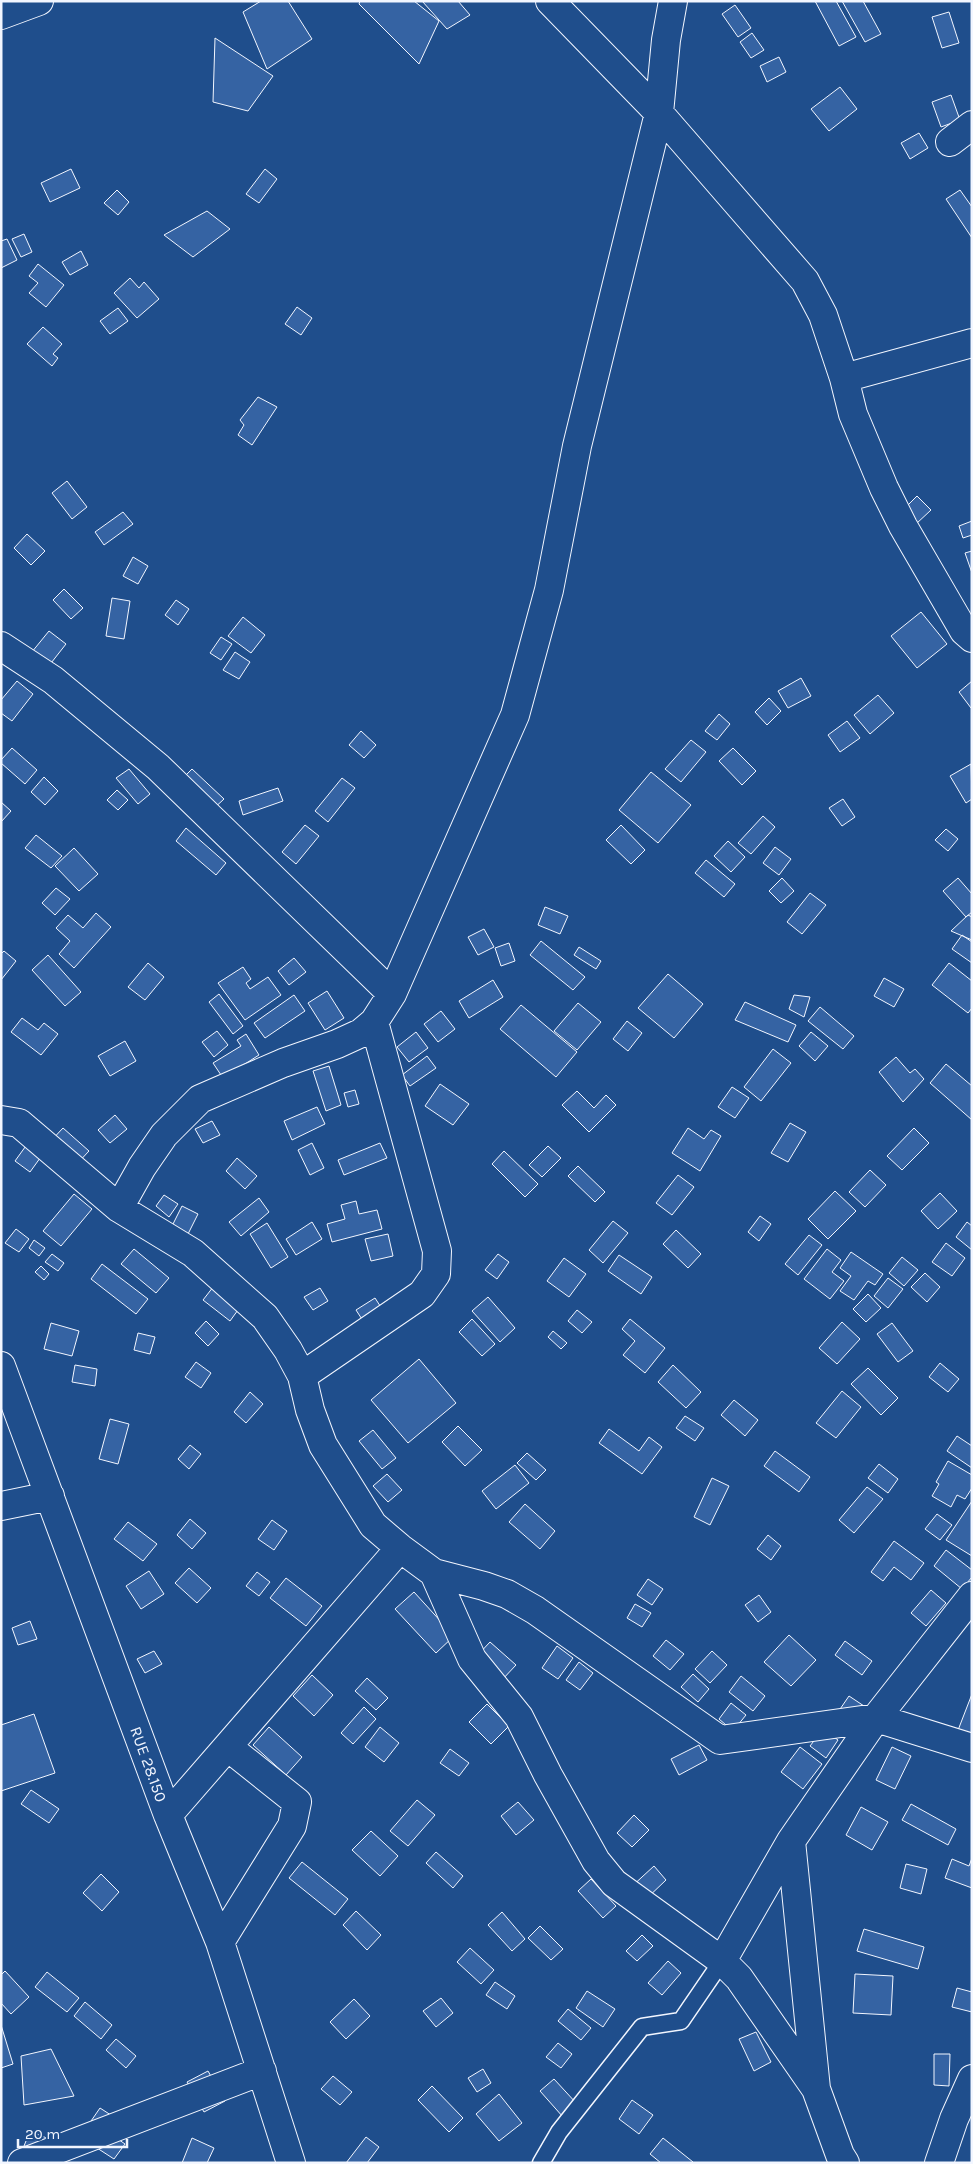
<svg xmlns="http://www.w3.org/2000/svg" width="973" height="2164" font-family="Karla,sans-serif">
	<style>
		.building { fill: #3563a3; stroke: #f2f6ff }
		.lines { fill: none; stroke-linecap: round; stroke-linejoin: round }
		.lane-casing { stroke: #f2f6ff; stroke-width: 19 }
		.street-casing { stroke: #f2f6ff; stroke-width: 30 }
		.secondary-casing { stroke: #f2f6ff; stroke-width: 30 }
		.lane { stroke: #1f4e8c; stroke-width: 16 }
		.street { stroke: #1f4e8c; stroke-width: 28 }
		.secondary { stroke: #1f4e8c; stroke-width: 28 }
		.labels { text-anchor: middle; stroke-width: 4; stroke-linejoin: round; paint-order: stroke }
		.street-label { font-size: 16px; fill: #f2f6ff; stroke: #1f4e8c }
	</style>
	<rect width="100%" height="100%" fill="#1f4e8c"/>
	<path class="building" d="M261,1H288L312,39L267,69L243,12Z
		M360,1H414L439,21L419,64L359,4Z
		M422,1H458L470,15L447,29Z
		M815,1H836L856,37L839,46Z
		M842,1H863L881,34L865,42Z
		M735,5L751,28L738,37L722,14Z
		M949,12L959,43L942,48L932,17Z
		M752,33L764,50L751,58L740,42Z
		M215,38L273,76L248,111L213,102Z
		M779,57L786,72L767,82L760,66Z
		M840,87L857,109L829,131L811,109Z
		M951,95L960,120L941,127L932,102Z
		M919,133L928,148L910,159L901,143Z
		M71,169L80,188L50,202L41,183Z
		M265,169L277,179L259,203L246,194Z
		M117,190L129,202L118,215L104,203Z
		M960,190L972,207V238L946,199Z
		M207,211L230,229L193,257L164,235Z
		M24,234L32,252L21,257L12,239Z
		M7,239L17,260L1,268V241Z
		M81,251L88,265L70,275L62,262Z
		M38,264L64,285L46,307L29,293L38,283L29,276Z
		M130,278L139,288L144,282L159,299L137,318L114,293Z
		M297,307L312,318L301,335L285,324Z
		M118,308L128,321L110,334L100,321Z
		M43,327L62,344L53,354L58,358L52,366L27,344Z
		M258,397L277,407L252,445L238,435L244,425L240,420Z
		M67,481L87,507L72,519L52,493Z
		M917,496L931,510L916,524L903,510Z
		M123,512L133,524L104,545L95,532Z
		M972,521V535L963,538L959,526Z
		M27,534L45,551L31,565L14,548Z
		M972,551V573L965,553Z
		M133,557L148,566L138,584L123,576Z
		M64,589L83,608L71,619L53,600Z
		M112,598L130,601L124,639L106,636Z
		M176,600L189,609L178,625L165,615Z
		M921,612L947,644L917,668L891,636Z
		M243,617L265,635L251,653L228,636Z
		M49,631L66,644L44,672L27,658Z
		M221,637L232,644L221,660L210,653Z
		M235,652L250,662L239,679L223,670Z
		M801,678L811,696L788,708L778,691Z
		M17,681L33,694L12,721L1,713V700Z
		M972,681V707L971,708L959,692Z
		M878,695L894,713L870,734L854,715Z
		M769,698L781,711L767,725L755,712Z
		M719,714L730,724L717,740L705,731Z
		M847,721L860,738L840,752L828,735Z
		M361,731L376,745L364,758L349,745Z
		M691,740L706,752L681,782L665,769Z
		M12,748L37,770L25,784L1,763V760Z
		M733,748L756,771L742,785L719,761Z
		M971,764L972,799L966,803L950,776Z
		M129,769L150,794L138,804L116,778Z
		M192,769L224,799L211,811L180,781Z
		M651,772L691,805L658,843L619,810Z
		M44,777L58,791L45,805L31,792Z
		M342,778L355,788L328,822L315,811Z
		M278,788L283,801L243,815L239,801Z
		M117,790L128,800L118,810L107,800Z
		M843,799L855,817L842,826L829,808Z
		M1,802L11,811L1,822Z
		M763,816L775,827L751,854L738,843Z
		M305,825L319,836L296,864L282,852Z
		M621,825L645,850L631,864L606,840Z
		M186,828L226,863L216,875L176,841Z
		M946,829L958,839L948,851L935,840Z
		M36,835L62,856L51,868L25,848Z
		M728,841L745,857L731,872L714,856Z
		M775,847L791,859L779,875L763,863Z
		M74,848L98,874L79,891L55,866Z
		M706,860L735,884L724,897L695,873Z
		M782,878L794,891L781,903L769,891Z
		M958,878L972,894V912L966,917L943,891Z
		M56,888L70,899L55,915L42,903Z
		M810,893L826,905L802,934L787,922Z
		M545,907L568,916L560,934L538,925Z
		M96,913L111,927L74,968L59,954L70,941L56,928L68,915L83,928Z
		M968,915L972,917V940L951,931Z
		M484,929L494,947L478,955L468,937Z
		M962,935L972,942V963L952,949Z
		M541,941L585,977L573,990L530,955Z
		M509,943L515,961L501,966L495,948Z
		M579,947L601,961L596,969L574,955Z
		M4,951L16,961L1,980V954Z
		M48,955L81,992L65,1006L32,970Z
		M294,958L306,972L289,985L278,971Z
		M148,963L164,977L145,1000L128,987Z
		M949,963L972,981V1008L968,1013L932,985Z
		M243,967L251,979L246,983L250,989L268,977L281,995L245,1020L218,983Z
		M668,974L703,1004L674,1038L638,1008Z
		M884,978L904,989L894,1007L874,996Z
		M493,980L503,997L469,1018L459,1001Z
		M327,991L344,1018L325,1030L308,1003Z
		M219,994L243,1026L233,1034L209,1002Z
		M294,995L305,1011L265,1038L254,1023Z
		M794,995L810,997L804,1017L789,1009Z
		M745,1002L796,1025L788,1042L735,1020Z
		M578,1003L601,1022L577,1050L554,1031Z
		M521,1005L577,1052L556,1077L500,1029Z
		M820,1007L854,1036L843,1049L808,1021Z
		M441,1011L455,1029L438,1042L424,1024Z
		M22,1018L38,1030L44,1023L58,1034L41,1055L11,1032Z
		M627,1021L642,1033L628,1051L613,1039Z
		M217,1031L228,1045L214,1057L202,1042Z
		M416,1032L428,1048L409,1062L397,1047Z
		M811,1032L828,1046L815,1061L799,1046Z
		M246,1034L259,1055L223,1078L213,1063L241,1046L237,1040Z
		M125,1041L136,1061L110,1076L98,1056Z
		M773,1049L791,1063L761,1101L744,1087Z
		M427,1056L436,1068L410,1086L402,1075Z
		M896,1057L910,1073L915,1069L924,1079L903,1102L879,1072Z
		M946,1064L972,1086V1120L930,1083Z
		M329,1066L341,1105L326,1111L313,1071Z
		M440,1084L469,1104L453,1125L425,1106Z
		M732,1087L749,1098L735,1118L718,1107Z
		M355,1090L359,1104L348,1107L344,1093Z
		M577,1091L594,1108L606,1095L616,1105L589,1132L562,1105Z
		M317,1107L325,1124L292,1140L284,1121Z
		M115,1115L127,1129L110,1143L98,1130Z
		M212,1121L220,1135L203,1143L195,1129Z
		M790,1123L806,1132L788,1162L771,1153Z
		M63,1128L89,1151L74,1167L48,1144Z
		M688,1128L704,1139L711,1130L721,1136L700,1171L672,1153Z
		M914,1128L929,1143L902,1170L887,1156Z
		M28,1143L43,1154L30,1172L15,1161Z
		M312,1143L324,1168L310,1175L298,1150Z
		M380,1143L387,1158L344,1175L338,1160Z
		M548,1146L561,1158L542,1177L529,1165Z
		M504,1151L538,1184L525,1197L492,1164Z
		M237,1158L257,1176L245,1189L226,1171Z
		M578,1166L605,1192L595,1202L568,1176Z
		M870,1170L886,1185L865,1207L849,1192Z
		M678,1175L694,1187L672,1215L656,1203Z
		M835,1191L856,1211L828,1239L808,1219Z
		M940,1193L957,1211L938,1229L921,1211Z
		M74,1194L92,1209L61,1246L43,1231Z
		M164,1195L178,1204L169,1217L156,1206Z
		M259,1198L269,1212L241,1236L229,1222Z
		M356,1201L359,1214L377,1210L382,1229L332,1242L327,1224L345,1219L341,1205Z
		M182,1206L198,1214L181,1248L165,1240Z
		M760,1216L771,1224L759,1241L748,1232Z
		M613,1221L628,1233L603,1263L589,1250Z
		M312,1222L322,1239L296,1255L286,1239Z
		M967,1222L972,1226V1250L956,1237Z
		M267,1223L288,1257L271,1268L250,1234Z
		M16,1229L29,1239L19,1252L5,1243Z
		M676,1230L701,1254L688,1268L663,1244Z
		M388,1234L393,1256L371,1261L365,1239Z
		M809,1235L822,1245L798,1275L785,1264Z
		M34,1240L45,1248L39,1256L29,1248Z
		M946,1243L965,1258L952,1276L932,1262Z
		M134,1249L169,1278L156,1293L121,1264Z
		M827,1249L841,1260L832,1272L844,1281L830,1299L804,1279Z
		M851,1252L883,1274L875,1285L868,1281L854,1300L840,1291L851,1276L840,1268Z
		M52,1254L64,1263L58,1271L45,1262Z
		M498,1254L509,1262L497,1279L485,1270Z
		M619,1255L652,1277L641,1294L608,1271Z
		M902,1257L918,1270L904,1286L889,1273Z
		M564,1258L586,1274L569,1297L547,1281Z
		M102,1264L148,1299L136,1314L91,1279Z
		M41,1266L49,1274L44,1280L35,1272Z
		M925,1273L940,1287L927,1302L911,1287Z
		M888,1278L903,1289L888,1308L874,1296Z
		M217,1282L243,1303L230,1321L203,1300Z
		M320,1288L328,1301L313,1310L304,1297Z
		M868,1294L881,1308L866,1322L853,1309Z
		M488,1297L515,1328L500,1342L472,1311Z
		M375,1298L386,1315L367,1327L356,1310Z
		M577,1310L592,1322L582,1333L568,1321Z
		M472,1319L495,1344L482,1356L459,1332Z
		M630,1319L665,1348L645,1373L623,1355L635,1341L622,1329Z
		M206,1321L219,1334L208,1346L195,1333Z
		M842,1322L860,1339L837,1364L819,1348Z
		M51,1323L79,1331L72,1356L44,1349Z
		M892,1323L913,1351L898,1362L877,1334Z
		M553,1331L567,1343L561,1349L548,1337Z
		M138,1333L155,1337L150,1354L134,1350Z
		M419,1359L456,1403L408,1443L371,1400Z
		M196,1362L211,1373L201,1388L185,1377Z
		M940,1363L959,1379L948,1392L929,1377Z
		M75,1365L97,1369L95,1386L72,1382Z
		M673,1365L701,1392L686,1408L658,1382Z
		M868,1368L898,1398L881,1415L851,1384Z
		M842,1391L861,1407L836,1438L816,1423Z
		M250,1392L263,1404L246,1423L234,1412Z
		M734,1400L758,1420L745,1436L721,1415Z
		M685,1416L704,1428L695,1441L676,1428Z
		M110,1419L129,1424L118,1464L99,1459Z
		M458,1426L482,1450L465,1466L442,1442Z
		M609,1429L639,1451L649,1437L662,1447L642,1474L599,1443Z
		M373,1430L396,1458L382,1469L359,1441Z
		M957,1436L972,1446V1468L947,1451Z
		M190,1445L201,1454L189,1469L178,1459Z
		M775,1451L810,1477L799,1492L764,1466Z
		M527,1453L546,1470L536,1480L517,1463Z
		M948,1461L972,1475V1488L965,1499L957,1495L951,1507L932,1496L939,1484L936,1482Z
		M879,1464L898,1479L888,1493L868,1478Z
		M515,1465L529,1483L496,1509L482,1491Z
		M387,1474L402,1490L388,1502L373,1486Z
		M712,1478L729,1486L710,1525L694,1517Z
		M867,1487L883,1499L854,1533L839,1520Z
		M972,1501V1556L946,1540Z
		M525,1504L555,1531L540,1549L509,1522Z
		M937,1514L952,1525L940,1540L925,1529Z
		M190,1519L206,1533L192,1549L177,1535Z
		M272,1520L287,1531L274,1550L258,1539Z
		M128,1522L157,1544L143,1561L114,1539Z
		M768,1535L781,1546L771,1560L757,1549Z
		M894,1541L924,1563L911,1580L894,1567L883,1581L871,1572Z
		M946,1550L972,1570V1577L962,1589L934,1566Z
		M189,1568L211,1588L197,1603L175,1583Z
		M149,1571L164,1594L141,1609L126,1586Z
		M257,1572L270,1582L259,1596L246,1586Z
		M286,1578L322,1606L306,1626L270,1598Z
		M648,1579L663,1589L652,1605L637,1595Z
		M931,1590L946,1603L926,1626L911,1613Z
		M414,1592L454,1636L436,1653L395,1609Z
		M759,1595L771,1612L758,1622L745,1605Z
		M635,1604L651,1613L642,1627L627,1618Z
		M30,1621L37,1639L18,1645L12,1628Z
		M789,1635L816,1660L791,1686L764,1662Z
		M666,1640L684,1654L670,1670L653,1656Z
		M845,1641L872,1661L862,1675L835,1655Z
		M490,1642L516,1665L501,1681L475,1658Z
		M557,1646L573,1658L558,1679L542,1668Z
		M154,1651L162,1664L145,1673L137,1659Z
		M712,1651L727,1665L710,1683L695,1669Z
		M579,1662L593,1673L580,1690L566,1680Z
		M693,1674L709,1689L698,1702L681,1687Z
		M312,1675L333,1695L314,1716L293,1696Z
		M741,1676L765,1696L753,1711L729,1692Z
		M367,1678L388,1698L376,1710L355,1691Z
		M972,1694V1745L955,1738Z
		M849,1696L864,1706L836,1715Z
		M731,1703L746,1715L733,1731L719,1719Z
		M487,1704L509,1726L491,1744L469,1722Z
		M364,1707L376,1719L353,1744L341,1733Z
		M34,1714L55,1773L1,1791V1725Z
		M269,1727L302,1757L286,1775L253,1745Z
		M380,1727L399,1743L384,1762L365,1747Z
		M823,1729L838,1740L826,1758L810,1746Z
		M699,1745L707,1760L679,1775L671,1759Z
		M800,1747L822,1764L803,1789L781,1772Z
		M892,1747L911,1756L895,1789L876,1780Z
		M450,1749L469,1763L459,1776L440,1763Z
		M31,1790L59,1809L49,1823L21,1804Z
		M417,1800L435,1815L408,1846L390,1831Z
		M518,1802L534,1820L516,1835L501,1816Z
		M911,1804L956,1829L948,1845L902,1820Z
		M861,1807L888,1822L872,1850L846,1835Z
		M634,1815L649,1830L632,1847L617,1833Z
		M371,1831L398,1856L380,1876L352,1850Z
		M436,1852L463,1876L453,1888L426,1863Z
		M972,1858V1888L945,1878L952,1859L969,1866Z
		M302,1862L348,1899L335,1915L289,1878Z
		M906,1864L927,1869L921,1894L900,1888Z
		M654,1866L666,1880L643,1902L630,1888Z
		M101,1874L119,1892L102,1911L83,1893Z
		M591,1879L616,1906L603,1918L578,1891Z
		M356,1911L381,1935L367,1950L343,1925Z
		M502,1912L525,1939L512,1951L488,1925Z
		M540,1926L563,1949L551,1960L528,1938Z
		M864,1929L924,1947L918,1969L857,1951Z
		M642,1935L653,1946L637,1961L626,1951Z
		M470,1948L494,1970L481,1984L457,1962Z
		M668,1961L681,1973L662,1995L648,1983Z
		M5,1971L29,1997L11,2014L1,2003V1975Z
		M47,1972L79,1998L67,2012L35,1987Z
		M855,1974L893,1976L891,2015L853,2013Z
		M495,1982L515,1996L507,2009L486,1995Z
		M957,1988L972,1992V2012L952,2007Z
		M587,1991L615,2009L603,2027L576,2008Z
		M441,1998L453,2013L436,2027L423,2011Z
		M354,1999L370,2016L346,2039L330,2022Z
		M85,2002L112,2025L101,2039L74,2016Z
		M568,2009L591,2028L581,2040L558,2021Z
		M1,2025L13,2064L1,2068Z
		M756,2032L771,2062L754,2071L739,2039Z
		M116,2039L136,2056L126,2068L106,2050Z
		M558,2043L572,2054L561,2068L546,2057Z
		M51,2049L74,2096L24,2105L21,2056Z
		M934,2054H950L949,2086L934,2085Z
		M483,2069L491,2083L477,2092L468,2078Z
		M208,2071L225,2101L204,2112L187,2082Z
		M333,2076L352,2092L340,2105L321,2089Z
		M554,2079L577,2104L563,2117L540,2091Z
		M432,2086L463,2118L449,2132L418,2100Z
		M499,2094L522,2123L499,2141L476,2114Z
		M632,2100L653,2115L639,2134L619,2119Z
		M100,2108L117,2119L108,2132L125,2144L114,2159L80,2137Z
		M30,2131L49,2139L42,2154L24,2146Z
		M366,2137L379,2147L367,2163H346Z
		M192,2138L214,2148L207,2163H182Z
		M663,2138L693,2162V2163H661L650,2154Z"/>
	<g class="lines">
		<g class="lane-casing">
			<path id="lane" d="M541,2163L559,2132L642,2027L681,2021L722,1961"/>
		</g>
		<g class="street-casing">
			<path id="street" d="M550,1L659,113L805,281L823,315L844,378L853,414L884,488L903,526L964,631L972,638
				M950,142L972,125
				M844,378L972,343
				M1,646L53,680L158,767L392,994
				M1,1120L19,1123L119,1208L193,1253L265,1317L288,1350L302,1376L310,1410L323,1445L373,1525L400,1548L434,1573L484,1586L507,1594L535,1610L720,1740L876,1718L972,1748
				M119,1208L142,1167L164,1135L200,1099L283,1063L337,1044L361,1033L374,1022L392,994L515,715L549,590L577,446L659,113L666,40L673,1
				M1,1366L168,1815L220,1942L291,2163
				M302,1376L422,1294L436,1274L437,1251L374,1022
				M1,1506L50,1496
				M434,1573L472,1659L519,1717L548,1775L596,1861L614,1883L722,1961L739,1978L816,2089
				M168,1815L400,1548
				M220,1942L292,1826L297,1802L228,1747
				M722,1961L791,1841
				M22,2163L262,2071
				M845,2163L840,2155L816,2089L791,1841L876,1718L972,1596
				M939,2163L954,2119L972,2079"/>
		</g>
		<g class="secondary-casing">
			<path id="secondary" d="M1,15L39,1"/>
		</g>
		<use href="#lane" class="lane"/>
		<use href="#street" class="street"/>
		<use href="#secondary" class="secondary"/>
	</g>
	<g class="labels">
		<g class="street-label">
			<text transform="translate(149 1764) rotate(70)" y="6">RUE 28.150</text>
		</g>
	</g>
	<rect width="973" height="2164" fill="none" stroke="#f2f6ff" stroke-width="5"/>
	<path d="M18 2139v8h109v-8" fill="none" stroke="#f2f6ff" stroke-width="2.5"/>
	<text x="25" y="2139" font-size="15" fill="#f2f6ff" stroke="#1f4e8c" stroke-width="4" paint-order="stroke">20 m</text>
</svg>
